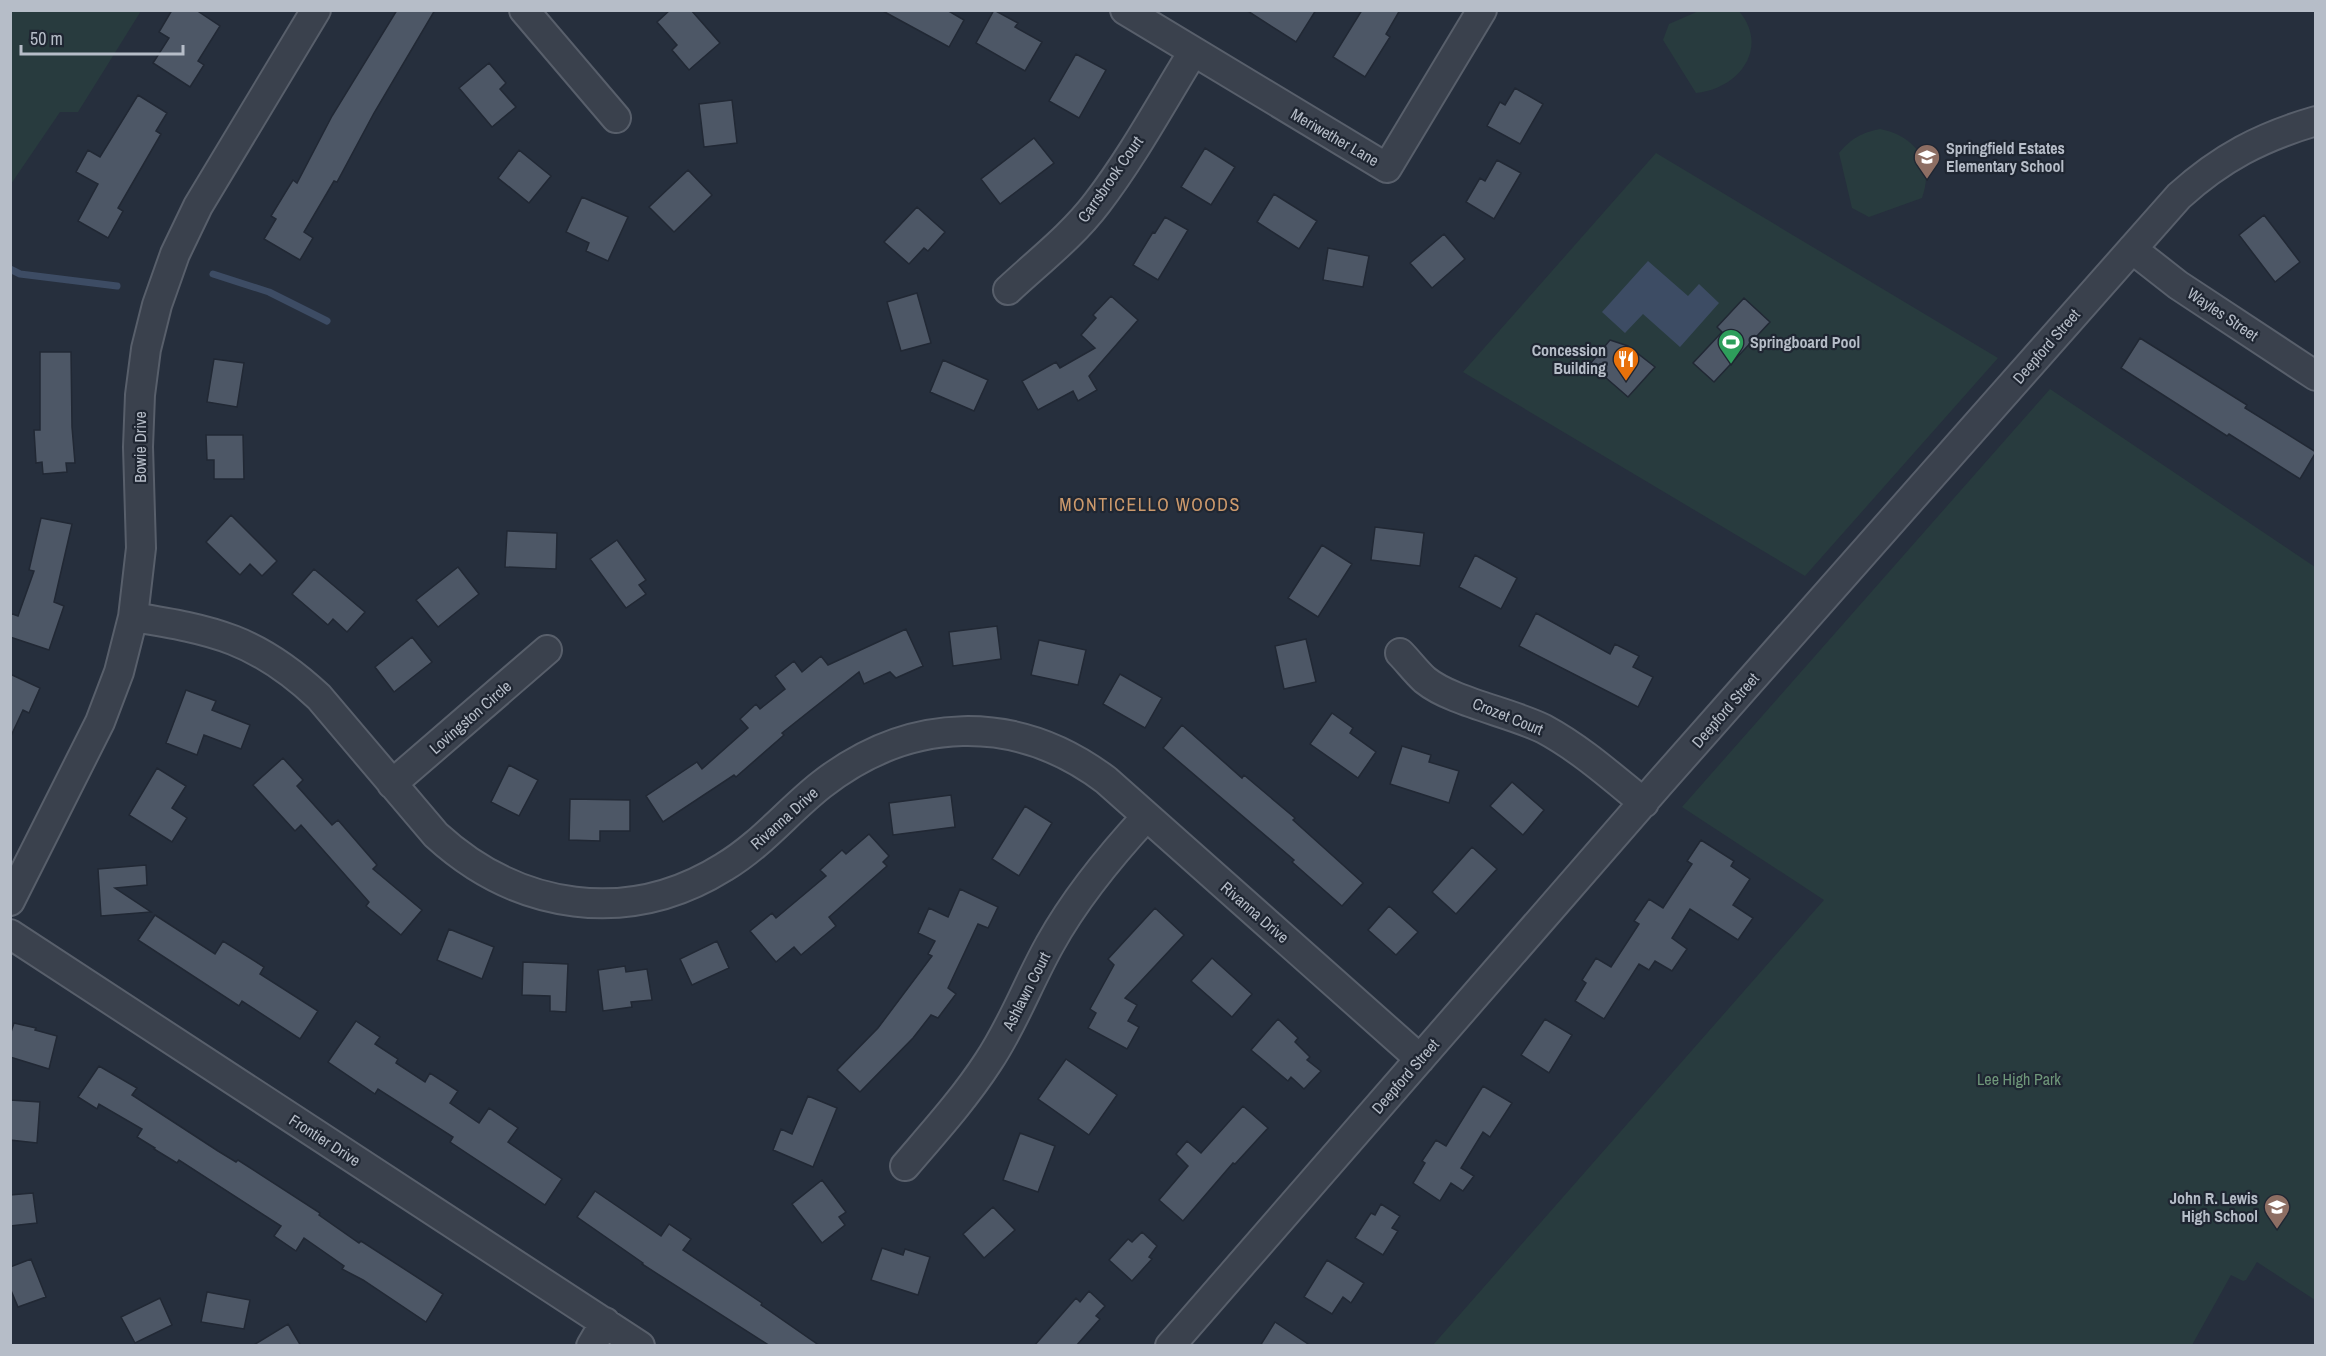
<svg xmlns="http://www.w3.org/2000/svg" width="2326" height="1356" font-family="'Archivo Narrow',sans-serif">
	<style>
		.green { fill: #283b3e }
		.water { fill: #3d4c64 }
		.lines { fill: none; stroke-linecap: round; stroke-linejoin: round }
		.stream { stroke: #3d4c64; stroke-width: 7 }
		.building { fill: #4d5766; stroke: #212834; stroke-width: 1.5 }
		.minor-casing { stroke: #585f6b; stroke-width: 32 }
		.minor { stroke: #3a414d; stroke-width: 28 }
		.labels { text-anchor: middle; stroke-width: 4.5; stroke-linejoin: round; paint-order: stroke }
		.street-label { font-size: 16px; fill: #b6bdc8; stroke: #1f2632 }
		.poi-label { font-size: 16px; font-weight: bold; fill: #b6bdc8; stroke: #1f2632; text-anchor: start }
		.park-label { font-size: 16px; fill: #6f977a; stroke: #1f2632 }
		.neighbourhood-label { font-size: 18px; letter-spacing: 1.5px; fill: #cd9a6c; stroke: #1f2632 }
	</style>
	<rect width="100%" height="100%" fill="#262f3d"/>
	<path class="green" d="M11,10L141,11L78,112H60L11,184Z
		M1701,10L1739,11C1770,48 1739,89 1696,93L1663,40L1669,24Z
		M1880,129C1915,136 1935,162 1922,198L1869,217L1852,208L1839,153C1852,138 1861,133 1880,129Z
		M1656,153L1998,358L1805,576L1463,372Z
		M2050,389L2315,567V1300L2257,1262L2246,1280L2243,1281L2231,1275L2192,1345H1433L1824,900L1682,807Z"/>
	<path class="water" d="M1648,261L1688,296L1699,284L1719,303L1680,347L1643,314L1625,333L1602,312Z"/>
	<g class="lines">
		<path class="stream" d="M10,269L20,274L117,286
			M213,274L269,292L327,321"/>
	</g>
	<path class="building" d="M172,10H196L220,26L198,61L204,65L190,87L153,63L169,38L159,32Z
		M397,10H435L374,113L337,182L334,181L304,232L313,238L300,260L264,239L276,219L271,216L293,180L297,183L332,116Z
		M670,10H691L720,43L689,70L672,50L677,45L657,22Z
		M881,10H947L964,20L949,47Z
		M994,10L1018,23L1015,27L1042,42L1025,71L976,43Z
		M1246,10H1316L1296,42Z
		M1362,10H1400L1386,34L1390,37L1365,77L1333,57Z
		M1076,54L1106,70L1079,118L1049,101Z
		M489,63L506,83L500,89L516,107L492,127L459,88Z
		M1515,88L1543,104L1520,144L1487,126L1500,102L1505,105Z
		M138,95L167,113L156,131L161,134L118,208L123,211L108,238L78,221L98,184L76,172L88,150L100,157Z
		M732,100L737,143L704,147L699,104Z
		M1034,138L1054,163L1000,204L981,179Z
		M1205,148L1235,167L1211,205L1181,187Z
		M519,150L551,176L529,203L498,178Z
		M1497,160L1521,173L1494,219L1466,202L1480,178L1485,181Z
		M688,170L712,195L674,232L649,207Z
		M1274,194L1317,221L1299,249L1257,222Z
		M582,197L628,217L608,261L586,251L589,243L566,232Z
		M917,207L945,232L928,251L924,248L909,264L884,242Z
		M2264,215L2300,262L2275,282L2239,235Z
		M1165,217L1188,230L1158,280L1133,265L1153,232L1155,233Z
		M1444,234L1465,259L1432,288L1410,263Z
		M1328,248L1369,256L1363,287L1323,280Z
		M917,293L931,343L901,351L887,302Z
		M1111,296L1138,320L1089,376L1097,390L1078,401L1073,391L1038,410L1022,381L1056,362L1060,368L1095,348L1081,335L1096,318L1093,315Z
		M1744,298L1770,322L1714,382L1693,363L1722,332L1717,327Z
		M2140,338L2247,405L2245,408L2316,452L2300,479L2229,434L2227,436L2121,368Z
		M1610,340L1628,346L1655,367L1628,397L1590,364Z
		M40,352H71L72,427L75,463H66L67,472L43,474L42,462L36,463L34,430H40Z
		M214,359L244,363L237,407L207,402Z
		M943,360L988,380L974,411L930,392Z
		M206,435H243L244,479H214V460H207Z
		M231,515L277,561L262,576L250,564L240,575L206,542Z
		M41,518L72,524L54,602L64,606L49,650L10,637V613L18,616L34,571L29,570Z
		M1375,527L1424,533L1420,566L1371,560Z
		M507,531L557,533L556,569L505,567Z
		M617,540L646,580L639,585L646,594L626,608L590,559Z
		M1322,545L1352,564L1318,617L1288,598Z
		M1475,555L1517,578L1501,609L1459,587Z
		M458,567L479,594L438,627L416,600Z
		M314,569L365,612L347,632L333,619L328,625L292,594Z
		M1536,613L1610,654L1615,644L1639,656L1633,667L1653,677L1638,707L1519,646Z
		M997,626L1001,659L953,666L949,632Z
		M906,629L923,666L896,678L890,672L864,684L859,672L782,733L784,735L736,777L734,775L663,822L646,796L697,762L702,769L748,728L740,719L756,704L760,709L785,689L775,676L794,661L802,672L821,656L828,665Z
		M412,637L432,662L394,692L375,667Z
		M1306,639L1316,682L1284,689L1275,646Z
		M1039,640L1086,650L1078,685L1031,675Z
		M10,674L40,688L29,713L23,710L10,738Z
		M1120,674L1162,698L1145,728L1103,704Z
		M186,690L216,701L212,710L250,725L241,749L204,735L197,755L166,743Z
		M1332,713L1353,728L1350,733L1376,752L1358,778L1310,744Z
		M1182,725L1242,778L1244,775L1295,818L1293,820L1363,883L1342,906L1292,862L1294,860L1163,748Z
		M1402,746L1431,755L1429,762L1459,771L1449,803L1390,784Z
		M283,758L303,780L297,786L332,825L338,820L377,865L373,869L422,910L401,935L366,906L369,902L301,825L295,831L253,785Z
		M509,765L538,780L519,816L491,802Z
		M157,768L186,786L172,808L187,818L172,842L129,815Z
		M1512,782L1544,810L1523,835L1490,806Z
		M951,795L955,827L893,835L889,803Z
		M570,799L630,800V831H600V841L569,840Z
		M1025,806L1052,823L1019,876L992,859Z
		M869,834L889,856L883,862L887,866L829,917L836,926L801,955L794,947L776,962L750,931L772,913L776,918L826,876L820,870L842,850L846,854Z
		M1701,840L1734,861L1731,866L1750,879L1733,905L1753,918L1738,940L1690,909L1672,938L1687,949L1672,971L1655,961L1649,970L1639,964L1604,1019L1575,1001L1586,983L1582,980L1596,958L1611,967L1639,924L1634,921L1649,899L1663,908L1692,864L1687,861Z
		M1472,847L1497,869L1456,914L1432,892Z
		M146,865L147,885L115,888L151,912L101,916L98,869Z
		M960,889L998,907L988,928L978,924L948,988L956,994L938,1018L931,1015L913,1038L860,1092L837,1070L878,1028L932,956L928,954L935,941L918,933L929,908L948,917Z
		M1389,906L1418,932L1396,955L1368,930Z
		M1155,908L1184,935L1125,998L1137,1005L1128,1021L1139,1027L1127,1049L1088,1028L1096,1013L1090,1009L1114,965L1108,959Z
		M155,915L215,954L223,941L264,967L260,974L318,1011L300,1039L242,1001L239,1006L138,940Z
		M449,929L494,947L482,979L437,960Z
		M717,941L729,968L692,985L680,959Z
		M1212,958L1252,994L1232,1017L1191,981Z
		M523,962L568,964L566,1012L550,1011V996L522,995Z
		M625,966L626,972L647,969L652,1000L631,1002L632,1007L603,1011L598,970Z
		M1278,1019L1298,1038L1295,1042L1310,1057L1307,1060L1321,1071L1304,1089L1291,1077L1288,1081L1251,1050Z
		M1545,1019L1572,1035L1549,1073L1521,1055Z
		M356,1021L380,1037L375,1044L398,1059L396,1063L425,1082L430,1073L458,1091L450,1103L479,1123L489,1108L518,1128L508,1142L562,1179L545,1205L450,1142L453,1137L378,1089L375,1094L328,1062Z
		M14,1023L36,1028L35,1030L57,1036L49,1069L10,1057V1035Z
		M1066,1059L1117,1095L1089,1135L1038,1099Z
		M99,1066L137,1088L132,1095L218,1151L236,1162L238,1160L320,1213L319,1215L359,1243L361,1241L443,1294L426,1322L363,1280L342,1269L344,1266L304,1238L296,1251L274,1236L281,1226L179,1160L177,1163L154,1149L155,1148L137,1137L142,1129L99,1104L97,1109L78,1097Z
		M1483,1086L1512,1103L1490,1137L1483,1132L1461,1168L1474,1176L1463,1191L1451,1183L1440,1201L1413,1183L1425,1163L1422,1161L1436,1140L1446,1146Z
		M808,1096L837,1108L813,1167L773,1150L781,1129L792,1134Z
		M10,1100L40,1102L37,1143L10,1140Z
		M1243,1106L1268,1128L1235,1164L1233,1163L1183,1221L1159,1200L1188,1166L1176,1154L1187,1141L1201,1153Z
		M1020,1133L1055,1146L1038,1192L1003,1180Z
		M822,1180L846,1212L839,1217L845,1225L822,1243L792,1204Z
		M595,1191L661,1236L669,1224L691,1239L683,1250L762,1303L761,1305L820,1346H770L642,1264L643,1263L577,1217Z
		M33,1193L37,1223L10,1226V1195Z
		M1381,1204L1400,1216L1392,1228L1398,1231L1383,1255L1355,1238L1371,1213L1375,1215Z
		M993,1207L1015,1230L984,1258L963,1234Z
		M1142,1232L1157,1246L1149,1257L1152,1259L1132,1281L1109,1260L1128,1239L1132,1242Z
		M882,1248L903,1255L905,1249L930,1257L918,1295L871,1280Z
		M31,1259L46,1297L18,1307L10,1288V1267Z
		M1327,1260L1364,1283L1351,1303L1343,1297L1332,1314L1304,1297Z
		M1089,1291L1105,1306L1096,1316L1100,1319L1076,1346H1034L1076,1298L1080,1302Z
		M207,1292L250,1300L244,1329L201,1322Z
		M160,1298L172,1325L135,1343L121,1317Z
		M1275,1322L1311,1346H1260Z
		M288,1324L301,1346H252Z"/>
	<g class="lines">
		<g class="minor-casing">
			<path id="minor" d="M524,10L616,118
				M1125,10L1387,168L1482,10
				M2132,249L2178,285L2316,376
				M1008,290C1038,262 1072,236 1097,203C1133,156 1162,102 1193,52
				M133,617C214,630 257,639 319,697L436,835C518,910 628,927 724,867C761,845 788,811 821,785C909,716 1016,712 1106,780L1420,1059
				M1400,653C1408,661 1416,672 1425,680C1452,702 1510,712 1544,729C1581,749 1612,777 1644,803
				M392,784L547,650
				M10,901L100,722L119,672L133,617L141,548L138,447L140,395L146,349L157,305L175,254L198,206L316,10
				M10,934L640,1346
				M905,1166C934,1132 964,1099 988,1062C1013,1025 1028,983 1050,944C1076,897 1110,856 1146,817
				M591,1346L605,1322
				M1170,1346L1660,783L2179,196C2221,158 2261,137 2316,121"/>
		</g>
		<use href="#minor" class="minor"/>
	</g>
	<defs>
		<g id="school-pin" transform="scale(1.35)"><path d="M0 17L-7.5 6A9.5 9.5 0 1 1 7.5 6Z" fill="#8d6e63" stroke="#1f2632"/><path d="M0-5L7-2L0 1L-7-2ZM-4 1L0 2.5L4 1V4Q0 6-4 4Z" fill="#fff"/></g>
		<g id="stadium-pin" transform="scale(1.35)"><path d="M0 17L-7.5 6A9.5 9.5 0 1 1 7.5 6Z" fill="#2e9e5b" stroke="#1f2632"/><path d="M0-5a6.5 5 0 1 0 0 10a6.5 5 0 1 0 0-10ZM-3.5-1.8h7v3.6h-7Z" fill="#fff"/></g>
		<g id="restaurant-pin" transform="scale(1.35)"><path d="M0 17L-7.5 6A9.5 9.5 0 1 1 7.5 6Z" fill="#e8710a" stroke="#1f2632"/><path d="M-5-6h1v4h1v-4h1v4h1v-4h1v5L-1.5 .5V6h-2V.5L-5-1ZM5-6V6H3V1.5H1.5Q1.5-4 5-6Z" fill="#fff"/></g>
	</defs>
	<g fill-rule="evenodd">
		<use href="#school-pin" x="1927" y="157"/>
		<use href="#stadium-pin" x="1731" y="342"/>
		<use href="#restaurant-pin" x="1626" y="359"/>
		<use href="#school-pin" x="2277" y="1207"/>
	</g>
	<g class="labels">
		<g class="street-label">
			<text transform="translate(1335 137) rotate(30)" y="6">Meriwether Lane</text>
			<text transform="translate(1110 179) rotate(-55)" y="6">Carrsbrook Court</text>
			<text transform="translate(2223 314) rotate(34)" y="6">Wayles Street</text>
			<text transform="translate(2046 346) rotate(-49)" y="6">Deepford Street</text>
			<text transform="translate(140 447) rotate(-90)" y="6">Bowie Drive</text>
			<text transform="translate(1725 710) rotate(-49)" y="6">Deepford Street</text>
			<text transform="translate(1508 716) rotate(22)" y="6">Crozet Court</text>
			<text transform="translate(470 717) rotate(-41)" y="6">Lovingston Circle</text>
			<text transform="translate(784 818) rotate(-42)" y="6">Rivanna Drive</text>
			<text transform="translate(1255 912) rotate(41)" y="6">Rivanna Drive</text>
			<text transform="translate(1026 991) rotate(-63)" y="6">Ashlawn Court</text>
			<text transform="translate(1405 1076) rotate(-49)" y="6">Deepford Street</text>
			<text transform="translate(325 1140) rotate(33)" y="6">Frontier Drive</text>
		</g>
		<g class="poi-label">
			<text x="1946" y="154">Springfield Estates<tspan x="1946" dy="18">Elementary School</tspan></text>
			<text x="1750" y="348">Springboard Pool</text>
			<text x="1606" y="356" text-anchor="end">Concession<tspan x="1606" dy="18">Building</tspan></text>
			<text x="2258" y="1204" text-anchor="end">John R. Lewis<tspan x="2258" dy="18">High School</tspan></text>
		</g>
		<g class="park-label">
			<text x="2019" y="1085">Lee High Park</text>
		</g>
		<g class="neighbourhood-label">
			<text x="1150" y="511">MONTICELLO WOODS</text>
		</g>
	</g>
	<rect width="2326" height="1356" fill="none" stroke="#b6bdc8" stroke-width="24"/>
	<path d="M21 45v9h162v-9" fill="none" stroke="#b6bdc8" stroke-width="3"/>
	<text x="30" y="45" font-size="18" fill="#b6bdc8" stroke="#1f2632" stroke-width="4.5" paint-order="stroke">50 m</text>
</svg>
